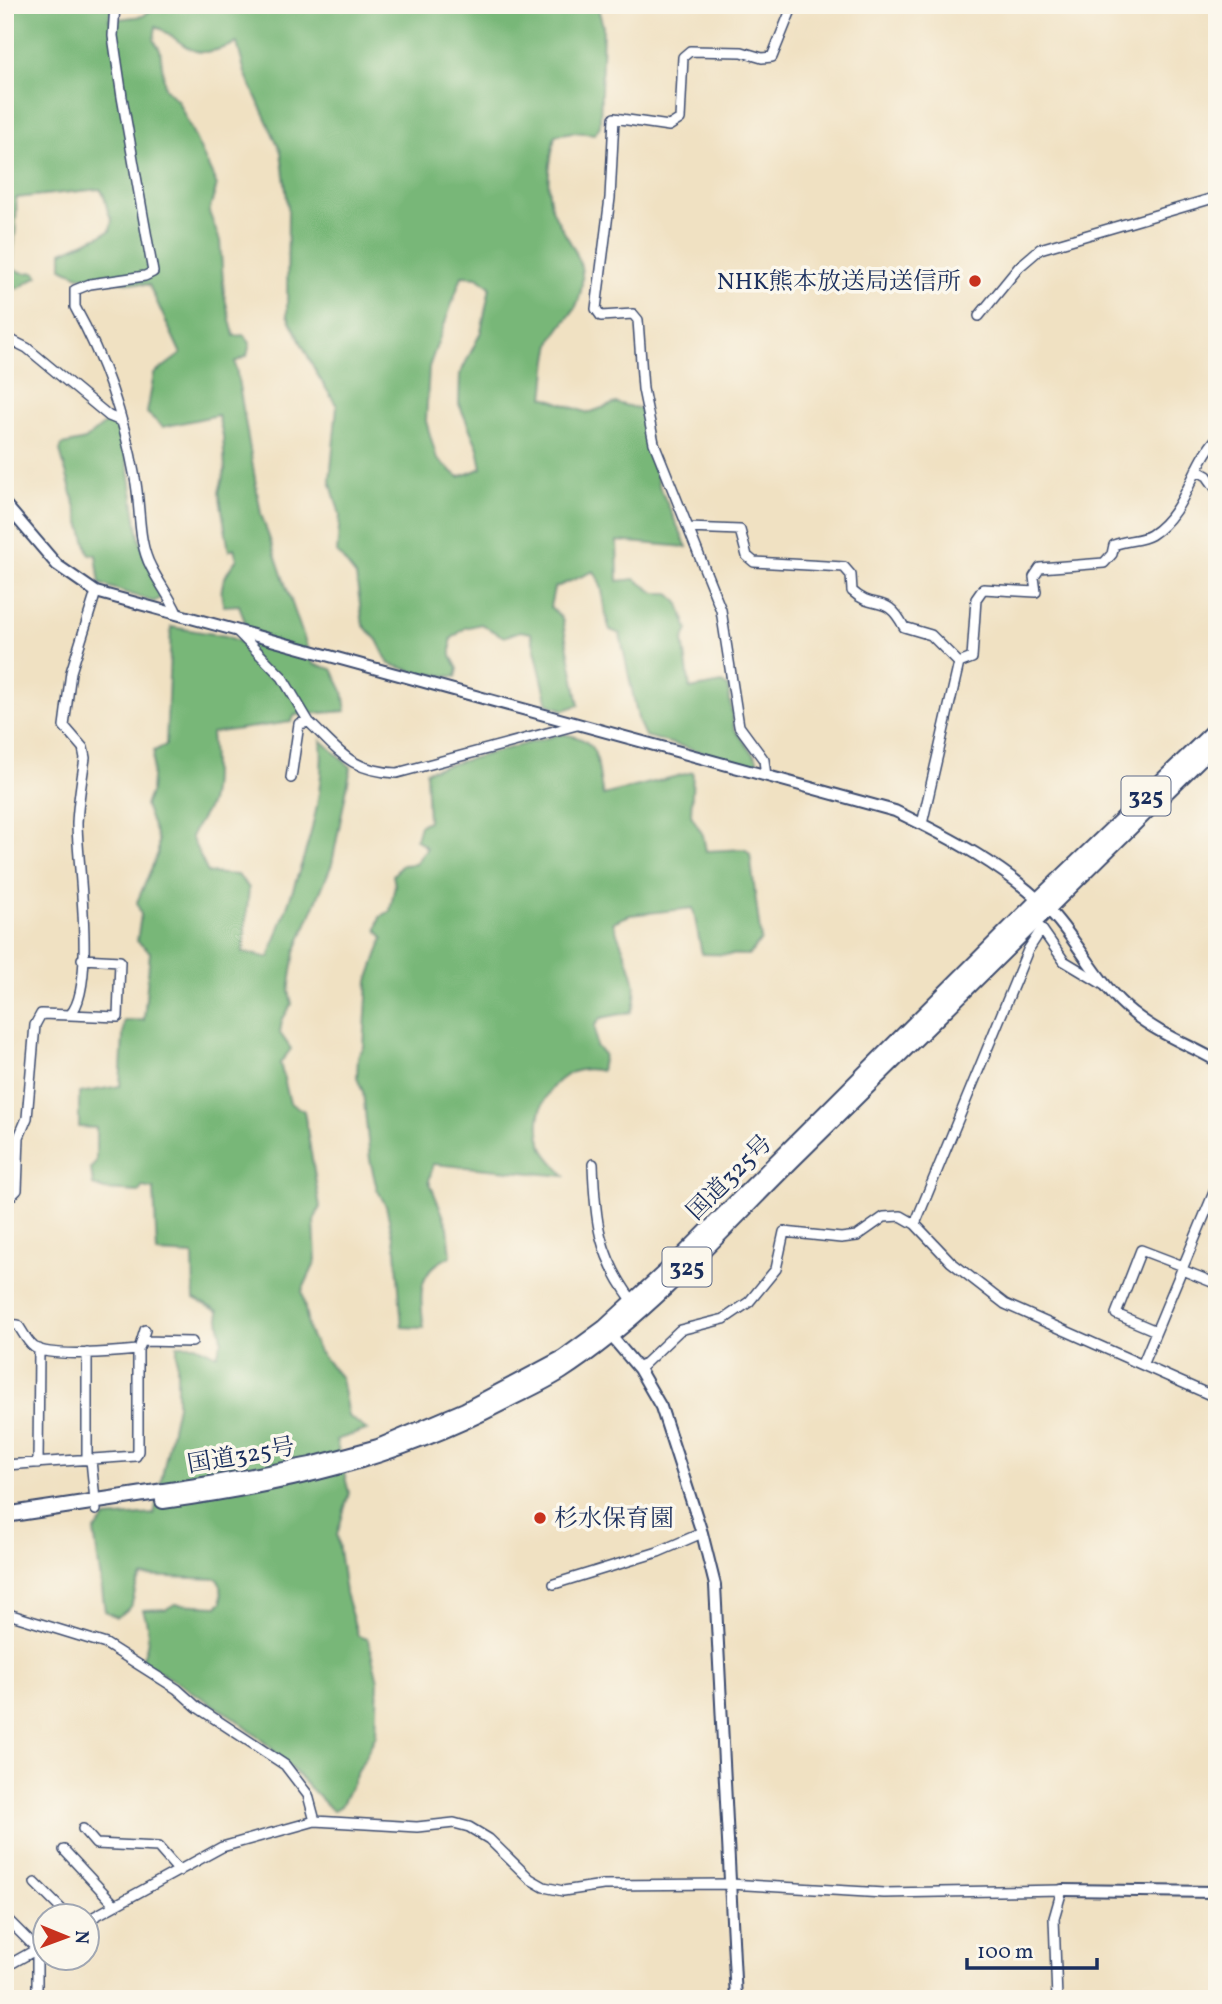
<svg xmlns="http://www.w3.org/2000/svg" width="1222" height="2004" font-family="Vollkorn,'Noto Serif JP',serif">
	<style>
		.forest { fill: #78b778; stroke: #4a736b; stroke-width: 2; fill-rule: evenodd }
		.lines { fill: none; stroke-linecap: round; stroke-linejoin: round }
		.minor-casing { stroke: #3b4a6d; stroke-width: 12 }
		.tertiary-casing { stroke: #3b4a6d; stroke-width: 14 }
		.trunk-casing { stroke: #3b4a6d; stroke-width: 18 }
		.minor { stroke: #fff; stroke-width: 9 }
		.tertiary { stroke: #fff; stroke-width: 10 }
		.trunk { stroke: #fff; stroke-width: 14 }
		.poi-dot { fill: #c8321e; stroke: #fbf7ec; stroke-width: 2.5 }
		.labels { text-anchor: middle; stroke-width: 7; stroke-linejoin: round; paint-order: stroke }
		.shield { fill: #fbf7ec; stroke: #5e6b89; stroke-width: 2 }
		.shield-label { font-size: 23px; font-weight: bold; fill: #1b2f5e }
		.poi-label { font-size: 24px; fill: #1b2f5e; stroke: #fbf7ec; text-anchor: end }
		.street-label { font-size: 24px; fill: #1b2f5e; stroke: #fbf7ec }
	</style>
	<rect width="100%" height="100%" fill="#fbf7ec"/>
	<filter id="ink" filterUnits="userSpaceOnUse"><feTurbulence type="fractalNoise" baseFrequency=".0143" numOctaves="2"/><feDisplacementMap in="SourceGraphic" scale="14" xChannelSelector="R" yChannelSelector="G"/><feConvolveMatrix kernelMatrix="1 2 1 2 8 2 1 2 1" color-interpolation-filters="sRGB"/></filter>
	<filter id="wash" filterUnits="userSpaceOnUse"><feTurbulence type="fractalNoise" baseFrequency=".00686" numOctaves="4" result="noise"/><feDisplacementMap in="SourceGraphic" scale="28" xChannelSelector="R" yChannelSelector="G"/><feGaussianBlur stdDeviation="1.57" result="paint"/><feColorMatrix in="noise" values="0 0 0 0 0 0 0 0 0 0 0 0 0 0 0 0 0 1.4 0 .05"/><feComposite in="paint" operator="in"/></filter>
	<g filter="url(#wash)">
		<rect width="100%" height="100%" fill="#f0e1c2"/>
		<path class="forest" d="M5,5H113L109,20L143,16L151,10L152,5H597L603,26L600,126L595,134L573,132L555,135C551,158 545,182 551,205C559,233 585,252 582,283C579,314 566,315 553,339C546,354 547,380 544,397L588,413L616,403L641,409L659,486L687,547L617,541L618,581L635,579L655,593H669L679,604L688,630L683,640L690,689L722,683L728,687L734,728L757,759L758,768L645,736L639,723L620,634L610,630C601,606 607,592 594,571L554,588L550,607L562,618L579,705L564,710L548,704L531,633L520,631L504,637L481,624L465,628L451,639V656L458,669L456,677L419,673L389,664L377,640L363,625L356,576L337,552L340,515L330,481L337,406L317,374L287,315L288,206L281,152L245,73L237,43C189,62 195,49 156,26L154,40L160,50L165,88L178,101L217,185L209,212L220,241L224,294L234,336L244,335L250,343L247,356L235,362L261,514L313,664L332,669L343,691L346,711L295,715L291,722L211,733C213,754 215,781 210,802C208,811 195,826 191,837L208,873L238,875L249,888L243,952L269,958C292,888 327,814 321,740L351,767L332,864L295,952L289,991L292,1004L282,1020L280,1033L291,1049L280,1063L290,1103L304,1111L320,1207L314,1221L316,1261L302,1291L309,1332L319,1352L341,1378L348,1416L367,1430L336,1440L349,1493L337,1535L345,1593L358,1636L368,1639L378,1681L376,1735L341,1806L333,1811L269,1746L233,1717L141,1660C151,1645 149,1627 143,1610L166,1609L175,1604L217,1606L222,1602L221,1586L217,1579L143,1576C128,1591 142,1605 116,1617L105,1611L94,1531L106,1518L154,1514L177,1405V1345H195L217,1355L222,1340L218,1311L194,1299L193,1255L157,1253L154,1189L142,1187L139,1192L104,1190L93,1185L91,1168L96,1162V1128L79,1127V1093L120,1086L124,1021L144,1020L150,952L137,941L141,915L137,902L158,853V840L145,805L151,791L154,751L166,745L171,627L226,636L241,642L247,628L239,605L224,606C217,589 226,572 237,559L234,548L229,551L219,492L225,470L223,436L218,415L163,427L147,413L154,374L181,354L149,285L79,276L62,268V252L110,231L112,219C104,209 108,198 100,189L16,198C18,223 13,245 13,269L24,273L35,272L38,276L19,288L5,290ZM462,276L478,277L490,287L481,332L460,374L459,404L478,448L482,468L459,477L437,459L426,421L429,367Z
			M111,419C132,447 131,505 140,540C145,559 156,577 164,595L154,602L100,584L96,555L89,554L60,451L62,445L85,440Z
			M561,734C603,738 595,761 603,795L693,772L691,815L703,835L706,851L745,849L750,854L761,940L749,955L702,954L693,908L630,915L613,922C621,948 645,986 631,1012L601,1018L595,1025L596,1046L604,1054L601,1071C557,1059 526,1111 544,1150C549,1159 559,1168 565,1176L433,1164L429,1181L448,1227L451,1256C417,1270 419,1295 424,1328L402,1327L396,1250L386,1206L377,1189L370,1160L363,1092L357,1078L358,1056L364,1047L368,981L383,938L377,930L380,917L390,911L395,885L393,875L402,865L415,864L427,848L416,839L420,825L428,821L426,771Z"/>
	</g>
	<g filter="url(#ink)">
		<g class="lines">
			<g class="minor-casing">
				<path id="minor" d="M115,5L113,36L122,97L153,272L145,276L90,284L75,290V307C105,361 124,417 135,478C141,506 137,541 151,567C159,583 170,597 177,613
					M979,316L1019,267L1040,249L1217,197
					M5,337L27,348L109,416L121,421
					M1196,470L1207,476L1217,490
					M688,528L740,530L747,556L754,562L844,567L851,575L852,591C875,612 886,592 904,627L931,635L959,663
					M237,631L282,677L309,722
					M959,663L972,658L976,599L983,589L1036,592L1034,577L1040,568L1104,563L1112,554L1114,545C1126,540 1141,541 1151,535C1186,513 1191,467 1217,438
					M766,776L764,760L739,726L721,610L654,443L643,389L638,320L633,314L601,316L596,309L610,198L614,118L669,126L680,119L683,57L690,51L742,52L762,58L772,57L793,5
					M291,778L299,724L309,722C341,753 351,771 397,773L577,725
					M922,824L959,663
					M1041,928L1064,961L1104,985
					M70,1015L118,1017L120,961L82,959
					M593,1164C595,1220 598,1254 632,1300
					M5,1202L17,1190L19,1137L27,1118L35,1025L41,1014L70,1015C97,987 77,862 77,823C78,801 82,779 85,758L83,748L64,726L71,672L96,592
					M915,1224L1028,950L1041,930
					M1182,1270L1217,1284
					M5,1324L18,1325C22,1331 28,1343 34,1347C49,1358 118,1352 138,1350V1451L136,1456L5,1465
					M1156,1331L1116,1314L1141,1250L1183,1266
					M142,1341L192,1342
					M140,1346L145,1330
					M1143,1363L1217,1185
					M639,1369L680,1330L724,1319L749,1302L776,1269L784,1232L841,1238L857,1236L884,1217L901,1216L915,1224L951,1262L1005,1304L1217,1398
					M87,1460V1353
					M91,1460L96,1510
					M38,1463L39,1349
					M554,1584L658,1552L702,1533
					M5,1613L106,1644L177,1689L197,1707L285,1765L308,1795L315,1821
					M83,1829L96,1844L158,1847L179,1871
					M64,1850L115,1905
					M35,1883L68,1916
					M5,1917L37,1949V1999
					M88,1920L222,1847L315,1821L417,1827L454,1823L469,1827L489,1839L530,1879L544,1887L563,1891L603,1885L730,1884L884,1893L1062,1890L1054,1918L1057,1999
					M5,1967L46,1944"/>
			</g>
			<g class="tertiary-casing">
				<path id="tertiary" d="M5,504L57,565L96,592L895,811C949,837 1005,866 1048,909C1079,941 1098,986 1133,1013C1159,1034 1189,1045 1217,1061
					M606,1330L639,1369L661,1407L702,1533L715,1585L736,1999
					M1062,1890L1217,1892"/>
			</g>
			<g class="trunk-casing">
				<path id="trunk" d="M163,1501C284,1484 393,1460 502,1403C521,1393 542,1384 561,1372C653,1312 724,1227 802,1151C940,1015 1078,878 1217,742
					M5,1515L210,1484L311,1465L378,1447L465,1410L563,1358L604,1328L679,1259L1038,900L1217,728"/>
			</g>
			<use href="#minor" class="minor"/>
			<use href="#tertiary" class="tertiary"/>
			<use href="#trunk" class="trunk"/>
		</g>
	</g>
	<g class="poi-dot">
		<circle cx="975" cy="281" r="7"/>
		<circle cx="540" cy="1518" r="7"/>
	</g>
	<g class="labels">
		<g class="shield">
			<rect x="1121.5" y="776.5" width="49" height="39" rx="5"/>
			<rect x="662.5" y="1247.5" width="49" height="39" rx="5"/>
		</g>
		<g class="shield-label">
			<text x="1146" y="804">325</text>
			<text x="687" y="1275">325</text>
		</g>
		<g class="poi-label">
			<text x="961" y="289">NHK熊本放送局送信所</text>
			<text x="554" y="1526" text-anchor="start">杉水保育園</text>
		</g>
		<g class="street-label">
			<text transform="translate(729 1177) rotate(-45)" y="8">国道325号</text>
			<text transform="translate(241 1455) rotate(-10)" y="8">国道325号</text>
		</g>
	</g>
	<rect width="1222" height="2004" fill="none" stroke="#fbf7ec" stroke-width="28"/>
	<g transform="translate(66 1937) rotate(91)"><circle r="33" fill="#fbf7ec" stroke="#a1a7b3" stroke-width="2"/>
	<path d="M0-5L12 26L0 18L-12 26Z" fill="#c8321e"/>
	<text y="-10" font-size="19" font-weight="bold" text-anchor="middle" fill="#1b2f5e">N</text>
	</g>
	<path d="M967 1958v10h130v-10" fill="none" stroke="#1b2f5e" stroke-width="3.5"/>
	<text x="977" y="1958" font-size="21" fill="#1b2f5e" stroke="#fbf7ec" stroke-width="5" paint-order="stroke">100 m</text>
</svg>
